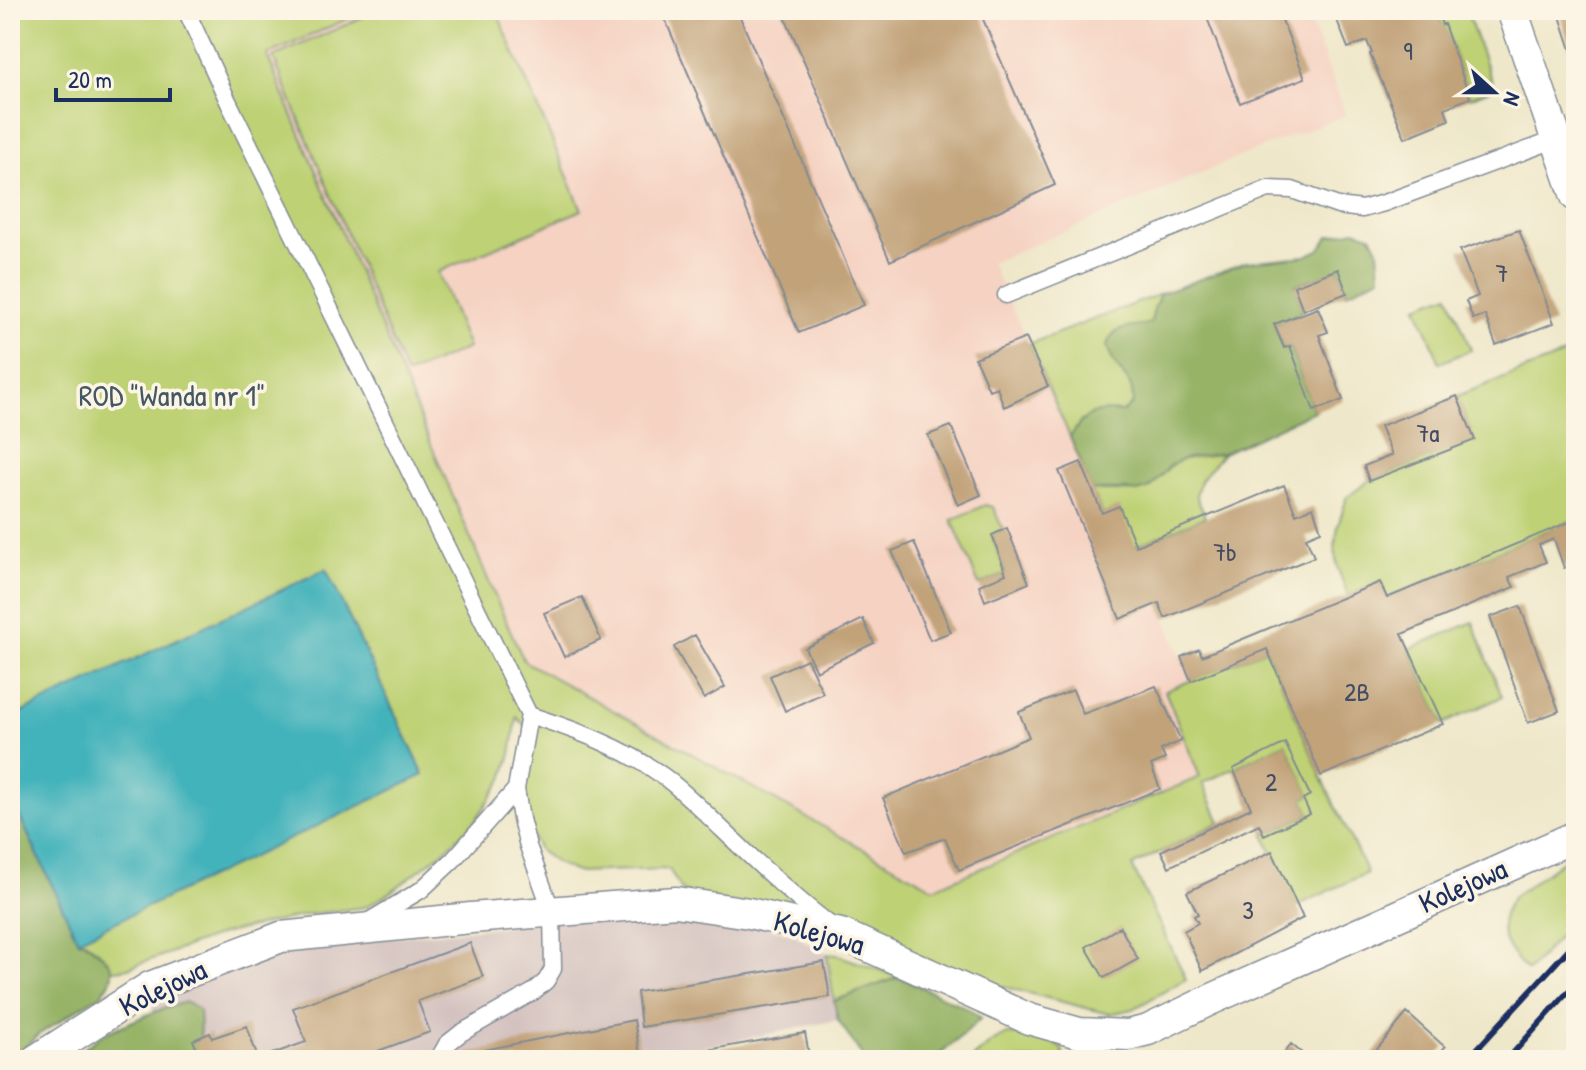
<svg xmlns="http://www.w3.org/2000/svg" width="1586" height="1070" font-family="'Patrick Hand',sans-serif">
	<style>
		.built { fill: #f5d2c2 }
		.industrial { fill: #d1bfbd }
		.green { fill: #bed174; stroke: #6c8069; stroke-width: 2 }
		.forest { fill: #96b366; stroke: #587162; stroke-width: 2 }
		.water { fill: #42b2bb; stroke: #2e708c; stroke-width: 2 }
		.building { fill: #c1a279 }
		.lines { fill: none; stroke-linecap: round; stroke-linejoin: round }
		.lane-casing { stroke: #848b94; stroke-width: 19 }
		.street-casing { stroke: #848b94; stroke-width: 33 }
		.lane { stroke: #fff; stroke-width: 16 }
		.street { stroke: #fff; stroke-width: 30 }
		.rail { stroke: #1b2f5e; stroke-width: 6 }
		.labels { text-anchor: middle; stroke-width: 7; stroke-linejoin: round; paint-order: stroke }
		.number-label { font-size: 26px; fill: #444c65 }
		.park-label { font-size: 30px; fill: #445864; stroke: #fcf5e5 }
		.street-label { font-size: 30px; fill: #1b2f5e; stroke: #fcf5e5 }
	</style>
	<rect width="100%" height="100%" fill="#fcf5e5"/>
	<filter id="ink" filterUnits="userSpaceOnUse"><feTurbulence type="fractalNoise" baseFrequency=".0125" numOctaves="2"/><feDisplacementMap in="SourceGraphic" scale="16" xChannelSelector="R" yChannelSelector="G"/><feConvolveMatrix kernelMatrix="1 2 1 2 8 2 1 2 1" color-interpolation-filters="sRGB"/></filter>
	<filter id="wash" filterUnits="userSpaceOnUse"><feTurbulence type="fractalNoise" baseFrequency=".006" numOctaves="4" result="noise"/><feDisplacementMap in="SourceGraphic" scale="32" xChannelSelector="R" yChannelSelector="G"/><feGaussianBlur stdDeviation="1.8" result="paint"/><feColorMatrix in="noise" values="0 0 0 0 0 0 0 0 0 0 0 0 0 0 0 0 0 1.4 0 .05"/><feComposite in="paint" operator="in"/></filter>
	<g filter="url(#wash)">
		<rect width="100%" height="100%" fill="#eee7c9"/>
		<path class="built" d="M367,10H1306L1346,115L1253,151L991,263L1048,386L1081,462L1159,603L1165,618L1191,681L1165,691L1200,777L934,888L524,661L497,601L266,55Z"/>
		<path class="industrial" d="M677,909L793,934L827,954L838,1020L639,1060H205L201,1055V1027L185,1002L154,1012L150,997L285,948Z"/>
		<path class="green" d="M10,10H367L267,55L497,601L524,661L934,888L1200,777L1165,691L1267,649L1321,776L1367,873L1297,906L1264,835L1310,814L1303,799L1310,795L1285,743L1203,783L1220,822L1132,866L1186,979L1133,1009L1109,1014L993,984L983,987L682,891L669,869L576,872L558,864L539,850L530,832L523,793L533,735L517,717L511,754L503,779L474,823L444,851L388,894L365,907L305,915L222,934L125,969L112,970C107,955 96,950 85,941L78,942V940L424,774L326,569L10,718Z
			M379,10H496L582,210L438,272L468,348L406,375L273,57Z
			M1437,10H1466L1494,88L1470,98L1444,25H1442Z
			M1160,294L1154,309L1151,322L1144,326L1127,328L1109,340C1104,361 1127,370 1132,389C1133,391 1133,400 1133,403L1123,412L1081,421L1070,437L1029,344Z
			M1449,294L1471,350L1440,363L1417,306Z
			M1576,350V519L1387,598L1380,582L1348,596L1337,566L1335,548L1338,526L1347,497L1369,481L1474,440L1457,396Z
			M1223,453L1200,481L1196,495L1205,517L1136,546L1102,513L1092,490C1103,491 1139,493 1147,489C1157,485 1161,473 1169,467C1183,455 1205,455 1223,453Z
			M985,505L993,507L1003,530L992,536L1006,574L979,585L952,520Z
			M1473,622L1502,697L1443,724L1409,649Z
			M1576,851V918L1528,971C1504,948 1492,928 1512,898Z
			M827,954L837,955L899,977L834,1001Z
			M1007,1034L1054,1042L1062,1049L1064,1060H971L992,1042Z"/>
		<path class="forest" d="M1355,230L1371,235L1378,249L1380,277L1347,293L1338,270L1295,285L1303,310L1300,313L1274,324L1284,348L1290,346L1314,411L1223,453L1183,459L1170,466L1150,488L1138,492L1125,490H1092L1070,437C1088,411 1092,410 1123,412L1133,403C1133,383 1127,380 1116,366C1112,360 1110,353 1107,346C1114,321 1134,332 1151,322L1154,309L1160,294L1246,262L1306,256L1319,250L1329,236Z
			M10,796L78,941H84C104,957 125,967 102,994L38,1035L12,1060H10Z
			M899,977L967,1008L981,1018L955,1042L933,1060H865L838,1020L834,1001Z
			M185,1002L199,1010L201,1055L205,1060H68L103,1034L154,1012Z"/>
		<path class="water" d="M326,569L424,775L78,940L10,796V718Z"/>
		<g id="blocks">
			<path class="building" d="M661,10H737L864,305L799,333Z
				M782,10H979L1055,185L890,261Z
				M1204,10H1278L1305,78L1240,103Z
				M1333,10H1437L1442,25L1444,24L1470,98L1445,108L1449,120L1405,138L1370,54L1372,53L1367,41L1348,48Z
				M1558,10H1576V61L1575,62Z
				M1519,230L1554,323L1496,345L1485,315L1473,319L1466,301L1478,296L1460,250Z
				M1338,269L1347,293L1303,310L1294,286Z
				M1318,308L1328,332L1319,335L1343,400L1314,411L1290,346L1284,348L1274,324Z
				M1026,338L1048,386L1004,407L997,387L989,390L975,358Z
				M1457,396L1475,440L1369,481L1364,466L1392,455L1380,426Z
				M951,426L981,495L958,505L928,435Z
				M1081,462L1102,513L1119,506L1136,546L1284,485L1296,514L1313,507L1321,531L1306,537L1314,557L1165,618L1159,603L1120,619L1059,471Z
				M1576,519V582L1570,566L1564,568L1554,539L1539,545L1546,562L1509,577L1514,587L1402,634L1443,724L1321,776L1267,649L1191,681L1181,657L1199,649L1202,656L1380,582L1387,598Z
				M1007,528L1029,583L985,601L979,585L1006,574L992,535Z
				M914,542L951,632L930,640L892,551Z
				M582,597L601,640L564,657L544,613Z
				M1520,606L1559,711L1528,723L1490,617Z
				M863,619L874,643L816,671L805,648Z
				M695,635L725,687L704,699L674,647Z
				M807,659L823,693L785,711L770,676Z
				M1156,686L1181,741L1161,750L1165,759L1151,765L1160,789L959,870L945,838L906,852L883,798L1029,737L1019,712L1073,690L1083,714Z
				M1285,743L1310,795L1303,799L1310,814L1264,835L1259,824L1169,867L1161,851L1251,808L1233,769Z
				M1272,851L1303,918L1202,971L1184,931L1198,923L1194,916L1198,914L1187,892Z
				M1120,927L1138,959L1104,978L1086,947Z
				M470,943L483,977L418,1001L430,1032L353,1060H201L193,1040L210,1033L212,1038L247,1026L258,1059L306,1042L293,1008Z
				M824,962L830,997L641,1027L637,992Z
				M1407,1013L1445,1047L1433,1060H1368Z
				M634,1020L640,1055L615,1060H460L459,1055Z
				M805,1033L810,1060H663L662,1058Z
				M1291,1044L1310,1060H1278Z"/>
		</g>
	</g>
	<g filter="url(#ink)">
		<use href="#blocks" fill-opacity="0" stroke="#848b94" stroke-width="2"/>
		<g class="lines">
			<g class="lane-casing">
				<path id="lane" d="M186,10L228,101L529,715L516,789L453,860L421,890L369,921
					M1006,295L1268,189L1292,190L1338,206L1362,209L1384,203L1557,139
					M529,715C576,730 623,747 663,776C685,792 704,812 723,830C757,863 791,895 829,924
					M438,1060L447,1044L461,1033L533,992L546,981L553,969L552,912L528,846L521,819L516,789"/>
			</g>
			<g class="street-casing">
				<path id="street" d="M1512,10L1576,196
					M36,1060L150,987L281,937L471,918L676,902L749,913L841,934L1029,1019L1079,1033L1128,1035L1148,1030L1210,1000L1576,836"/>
			</g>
			<use href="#lane" class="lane"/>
			<use href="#street" class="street"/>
			<path class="rail" d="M1467,1060L1576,941
				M1507,1060L1576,983"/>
		</g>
	</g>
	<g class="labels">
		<g class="number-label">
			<text x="1408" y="60">9</text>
			<text x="1502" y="282">7</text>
			<text x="1428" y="442">7a</text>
			<text x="1225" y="561">7b</text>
			<text x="1357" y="701">2B</text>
			<text x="1271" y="791">2</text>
			<text x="1248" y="919">3</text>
		</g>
		<g class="park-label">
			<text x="172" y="406">ROD "Wanda nr 1"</text>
		</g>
		<g class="street-label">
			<text transform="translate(1463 886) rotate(-24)" y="10">Kolejowa</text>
			<text transform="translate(819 933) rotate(16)" y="10">Kolejowa</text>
			<text transform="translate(163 988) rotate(-26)" y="10">Kolejowa</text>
		</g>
	</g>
	<rect width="1586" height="1070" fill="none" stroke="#fcf5e5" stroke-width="40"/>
	<g transform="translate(1494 92) rotate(111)" stroke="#fcf5e5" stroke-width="6" paint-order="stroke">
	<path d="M0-6L14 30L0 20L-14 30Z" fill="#1b2f5e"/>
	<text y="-12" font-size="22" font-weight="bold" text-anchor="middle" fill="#1b2f5e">N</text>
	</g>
	<path d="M56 88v12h114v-12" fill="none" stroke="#1b2f5e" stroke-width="4"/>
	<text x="68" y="88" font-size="24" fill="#1b2f5e" stroke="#fcf5e5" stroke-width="6" paint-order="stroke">20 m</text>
</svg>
